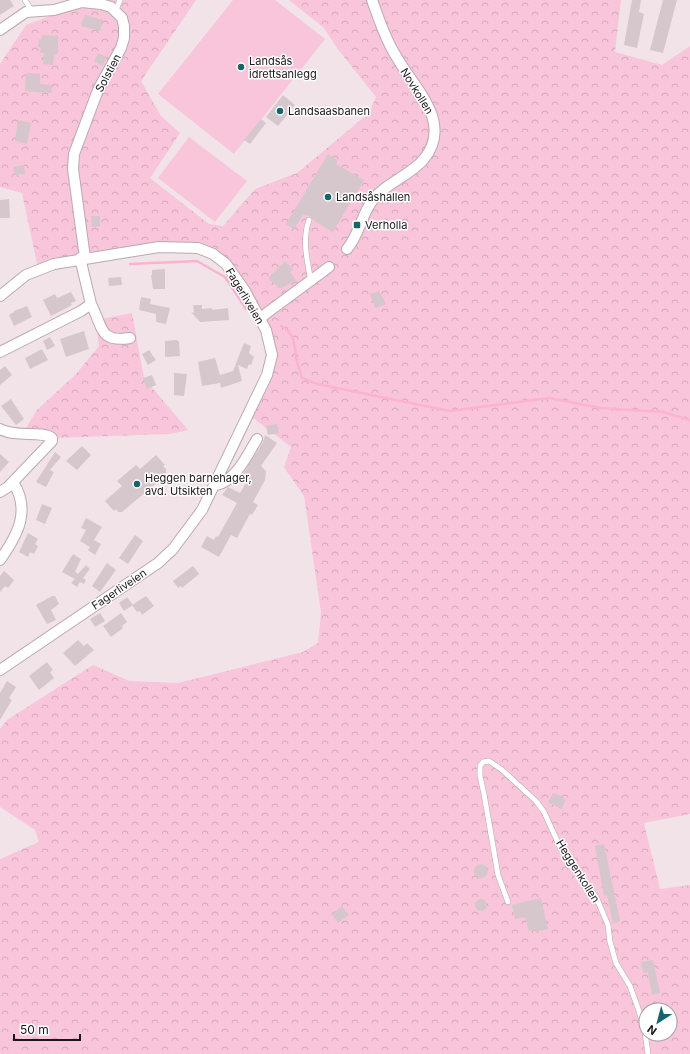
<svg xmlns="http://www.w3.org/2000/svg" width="690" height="1054" font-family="Inter,sans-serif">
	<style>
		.forest { fill: url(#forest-crowns); fill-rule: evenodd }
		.pitch { fill: #f8c5da }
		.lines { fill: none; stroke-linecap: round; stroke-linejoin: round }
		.stream { stroke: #fdb2d2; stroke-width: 2.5 }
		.building { fill: #d6c7cd }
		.lane-casing { stroke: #b8aaaf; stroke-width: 6 }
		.street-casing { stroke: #b8aaaf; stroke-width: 12 }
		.lane { stroke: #fff; stroke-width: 5 }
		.street { stroke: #fff; stroke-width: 10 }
		.poi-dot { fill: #16656a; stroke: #fff; stroke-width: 1.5 }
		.labels { text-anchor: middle; stroke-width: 3; stroke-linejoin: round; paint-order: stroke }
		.poi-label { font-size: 11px; fill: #1b1618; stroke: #fff; text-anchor: start }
		.street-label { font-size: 11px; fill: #1b1618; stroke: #fff }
	</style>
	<defs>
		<pattern id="forest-crowns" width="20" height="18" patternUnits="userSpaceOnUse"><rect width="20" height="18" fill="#f8c5da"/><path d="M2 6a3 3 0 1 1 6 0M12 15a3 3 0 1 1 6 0" fill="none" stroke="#d4a8ba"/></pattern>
	</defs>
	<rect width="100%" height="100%" fill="#f2e3e9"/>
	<path class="forest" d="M94,0H196L141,81L161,116L180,133L150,178L209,224L223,226L255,189L297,173L369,113L376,97L337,48L324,28L289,0H621L615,52L662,65L690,46V814L644,823L660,889L690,885V1054H0V859L39,842L35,830L0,807V729L7,720L93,665L129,681L178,683L303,652L318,643L321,612L304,496L284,467L291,447L249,415L273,353L240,282L211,253L155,250L152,255L146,251L38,268L22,193L0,187V64L26,25ZM646,1010H670V1034H646Z
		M132,313L144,378L188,430L170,434L53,438L23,433L37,410L76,374L99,346L96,320Z"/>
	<path class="pitch" d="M233,0H275L325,39L234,154L158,94Z
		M189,137L247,181L215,222L158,178Z"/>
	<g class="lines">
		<path class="stream" d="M130,264L197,261L225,277L246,309
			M281,326C295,333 294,344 296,356C297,364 300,371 302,378L317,384L450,411L549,398L601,408L663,412L690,420"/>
	</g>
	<path class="building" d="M0,0H10L14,6L0,15Z
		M632,0H641L639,12L644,14L637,48L624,45Z
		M663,0H677L663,53L650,50Z
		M85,15L103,20L100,31L81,26Z
		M42,35L58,36V49L57,54H54L53,65L43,64L44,53H40L41,48L38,47L39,39L41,40Z
		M99,53L107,58L102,66L94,61Z
		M26,73L40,74V84L52,85L51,93L25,91Z
		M283,95L295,105L278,126L266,117Z
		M261,119L266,123L250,144L244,140Z
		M18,120L31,123L27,144L15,141Z
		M328,154L338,160L336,164L364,180L333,232L313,220L310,216L303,215L294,229L286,224Z
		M24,165L25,174L15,175L13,167Z
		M9,199L10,218H0V200Z
		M91,216H100V226L92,227Z
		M285,261L293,269L290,272L296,280L280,289L268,278Z
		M165,269V289H153L151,275H152V270Z
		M121,277L122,285L109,286L108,278Z
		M379,291L386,304L375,308L370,294Z
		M71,292L76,301L71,303L72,305L51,316L43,300L55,294L57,298Z
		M141,297L151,299L150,304L170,308L166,324L156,322V314L139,310Z
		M193,305H202V309L212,308V310L228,308L229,320L200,322L191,312L194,313Z
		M27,306L32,317L14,326L9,315L14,312V311Z
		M84,331L89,349L66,357L60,339Z
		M50,337L55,346L47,350L43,341Z
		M177,340L179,342L180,356L165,357V341Z
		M244,343L251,346L249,353L254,357L251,365L249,364L247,369L238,365L242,381L221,388L220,383L202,386L198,362L215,358L220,375L233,371Z
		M42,349L48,360L30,369L25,358Z
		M149,350L156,360L148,365L142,354Z
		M5,366L12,375L0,385V370Z
		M174,373L187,374L184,396L174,395Z
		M152,375L156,385L147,389L143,378Z
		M11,399L24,419L16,425L1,406Z
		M277,424L279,433L268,435L266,426Z
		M265,435L277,443L261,466L266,471L265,480L253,502L258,505L252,515L250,514L237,538L231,535L219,557L201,547L207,536L214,540L216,536L218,537L237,503L222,495L228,487L240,493L249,478L243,474L263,442Z
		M82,446L91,455L77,470L66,461Z
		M55,452L61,457L50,470L54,472L46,487L36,482Z
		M0,454L9,462L0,472Z
		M156,455L165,465L163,466L166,469V475L122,512H118L116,509L114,511L105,501L122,486L117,481L136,465L140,469Z
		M42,504L52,508L45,524L36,520Z
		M86,518L102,527L94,540L101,544L95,555L88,550L90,547L80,541L86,530L81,528Z
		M28,533L38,539L35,544L38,546L34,554L30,552L28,557L19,552Z
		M135,535L143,541L128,564L119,558Z
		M73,554L81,559L75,572L78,574L86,565L90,569L83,578L86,580L84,584L80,582L77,587L71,583L75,579L62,572Z
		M107,563L116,570L100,592L92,586Z
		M193,566L199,574L182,588L181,586L178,588L173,581Z
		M4,571L14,580L8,588L5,586L0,592V576Z
		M52,596H55L59,604L51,610L56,620L47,624L36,605Z
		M146,596L154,606L142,615L140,611L137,612L132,605Z
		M127,597L133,605L124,611L119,603Z
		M100,613L105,621L95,627L90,619Z
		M121,613L127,622L122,626L123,628L111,637L103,626Z
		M78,640L84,646L87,643L94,650L75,666L63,653Z
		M47,662L53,670L50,672L54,678L39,690L29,676Z
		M7,681L16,687L9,698L12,700L0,720V693Z
		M553,793L564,797L563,799L566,800L561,809L548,802Z
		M604,844L620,921L613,923L607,895L604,896L595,846Z
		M474 871a7 7 0 1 1 14 0a7 7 0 1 1-14 0Z
		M541,898L548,929L536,932V930L529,931L525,917L515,919L512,905Z
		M475 905a6 6 0 1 1 12 0a6 6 0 1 1-12 0Z
		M342,906L349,915L338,923L332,914Z
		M653,960L660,993L652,995L648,972L643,973L641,962Z"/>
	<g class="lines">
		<g class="lane-casing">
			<path id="lane" d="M25,0L31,10
				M116,10L120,0
				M309,220C302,240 307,260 311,281
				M508,902L498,875L484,794L480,776V766L483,762L489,761L501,769L536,801L544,812L560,847L597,899L608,925L610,942L616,963L630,986L639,1011L645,1032L648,1054"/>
		</g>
		<g class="street-casing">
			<path id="street" d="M0,30L26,12L54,10L82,2L101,4L111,7L122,18L124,26V38L121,48L98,90L74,154L73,169L85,258
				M347,249C359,235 361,216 372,201C385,183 410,176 424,159C454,122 413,87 396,56C385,39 379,19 372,0
				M0,296L26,275L54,264L159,247L198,248L213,254L226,264L245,291L266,330L272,355L267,375L202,510L173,549L158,563L0,670
				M91,304C103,327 99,343 130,338
				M260,318L329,267
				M0,352L81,311L91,304L80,258
				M0,429C16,438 41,430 52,438V441L8,487L0,492
				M216,485C235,482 248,454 257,439
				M0,560C18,535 31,510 13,482"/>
		</g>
		<use href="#lane" class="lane"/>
		<use href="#street" class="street"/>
	</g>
	<g class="poi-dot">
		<circle cx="241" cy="67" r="4"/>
		<circle cx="280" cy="111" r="4"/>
		<circle cx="328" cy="197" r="4"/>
		<rect x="353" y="221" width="8" height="8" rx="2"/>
		<circle cx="137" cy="484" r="4"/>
	</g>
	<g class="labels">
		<g class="poi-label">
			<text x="249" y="65">Landsås<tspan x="249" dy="13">idrettsanlegg</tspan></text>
			<text x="288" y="115">Landsaasbanen</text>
			<text x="336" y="201">Landsåshallen</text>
			<text x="365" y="229">Verholla</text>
			<text x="145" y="482">Heggen barnehager,<tspan x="145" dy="13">avd. Utsikten</tspan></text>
		</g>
		<g class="street-label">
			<text transform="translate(108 73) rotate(-62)" y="4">Solstien</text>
			<text transform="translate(417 91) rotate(58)" y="4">Novkollen</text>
			<text transform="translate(245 296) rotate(59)" y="4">Fagerliveien</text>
			<text transform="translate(119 589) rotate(-34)" y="4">Fagerliveien</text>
			<text transform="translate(578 871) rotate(58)" y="4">Heggenkollen</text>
		</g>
	</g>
	<g transform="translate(658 1022) rotate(216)"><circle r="19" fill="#ffffff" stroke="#a4a2a3"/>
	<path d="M0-3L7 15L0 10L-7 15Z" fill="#16656a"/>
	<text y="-6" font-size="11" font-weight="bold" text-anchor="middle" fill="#1b1618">N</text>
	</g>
	<path d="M14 1034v6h66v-6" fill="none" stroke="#1b1618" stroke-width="2"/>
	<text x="20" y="1034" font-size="12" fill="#1b1618" stroke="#ffffff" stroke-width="3" paint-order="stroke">50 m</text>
</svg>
